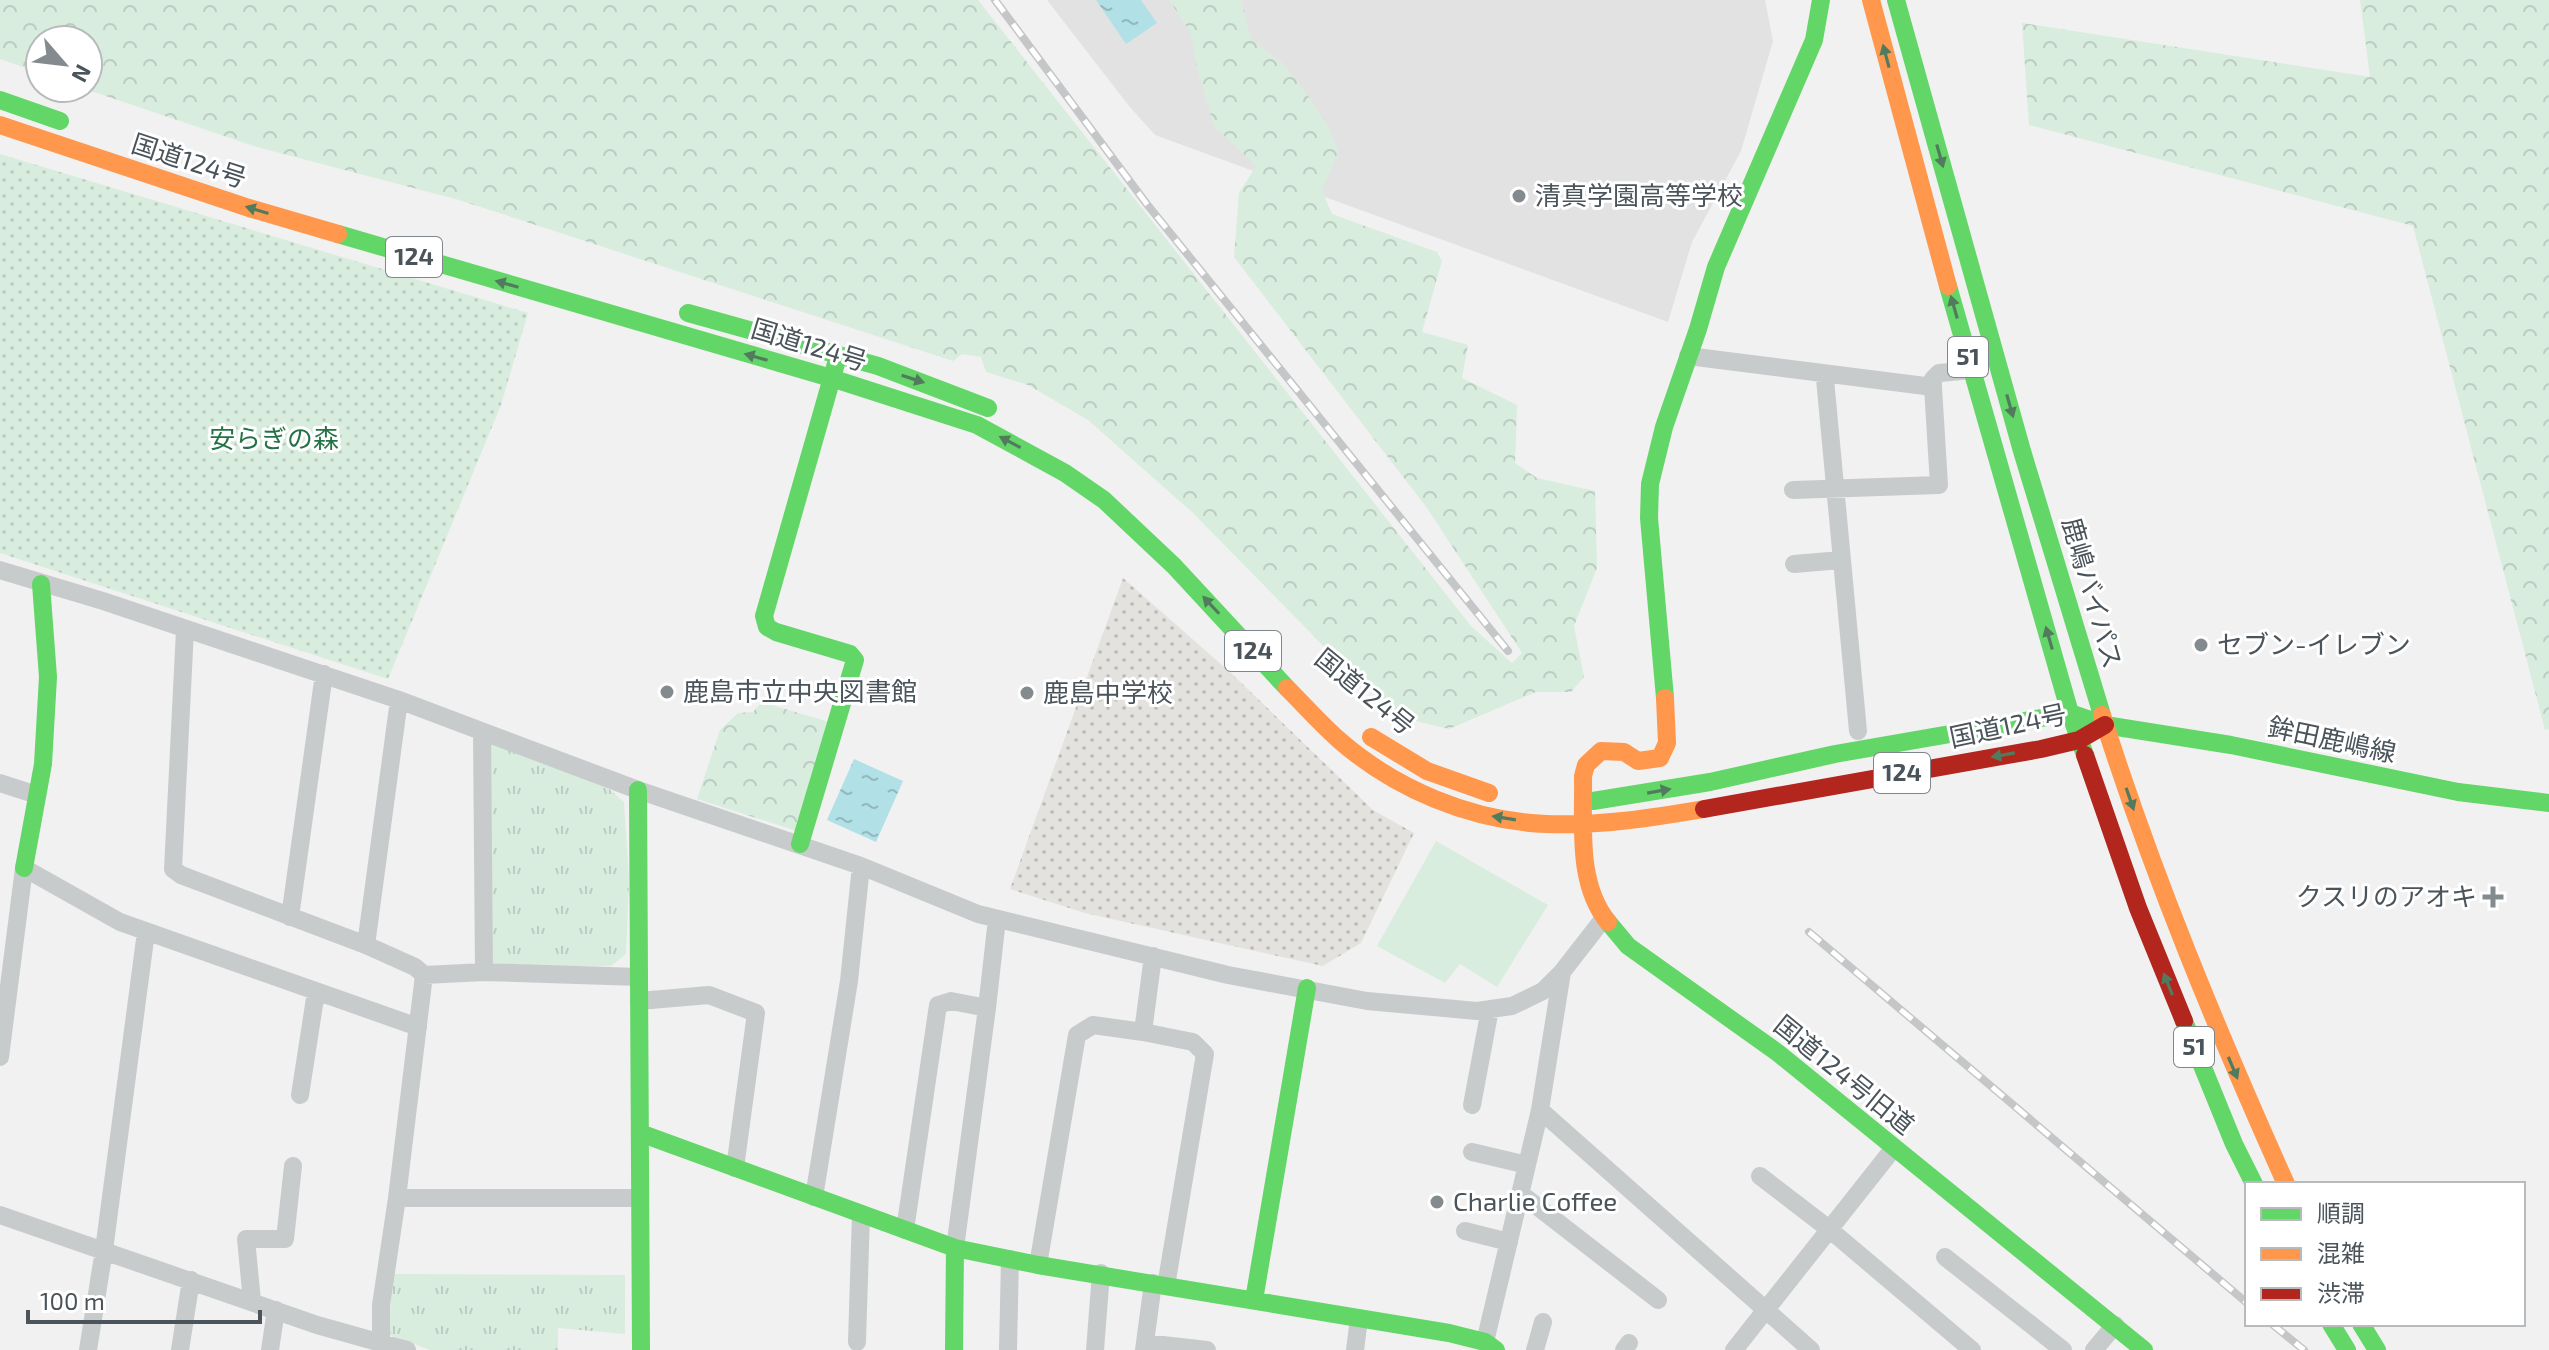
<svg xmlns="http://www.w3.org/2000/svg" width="2549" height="1350" font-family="'Exo 2','Noto Sans JP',sans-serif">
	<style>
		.education { fill: #e3e2e2 }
		.grass { fill: url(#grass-tufts) }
		.forest { fill: url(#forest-crowns) }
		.sand { fill: url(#sand-dots) }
		.park { fill: url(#park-dots) }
		.pitch { fill: #d8edde }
		.water { fill: url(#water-ripples) }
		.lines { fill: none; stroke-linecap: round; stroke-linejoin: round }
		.street { stroke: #c8cbcc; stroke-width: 18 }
		.fast { stroke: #63d668; stroke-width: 18 }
		.slow { stroke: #ff974d; stroke-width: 18 }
		.jam { stroke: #b3261e; stroke-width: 18 }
		.rail-casing { stroke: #c4c6c7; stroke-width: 8 }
		.rail { stroke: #fff; stroke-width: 5; stroke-dasharray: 15; stroke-linecap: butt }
		.oneway { fill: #527b5e }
		.poi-dot { fill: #848b8f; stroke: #fff; stroke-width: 3 }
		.labels { text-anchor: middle; stroke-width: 6; stroke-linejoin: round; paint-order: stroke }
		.shield { fill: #fff; stroke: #80878c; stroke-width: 2 }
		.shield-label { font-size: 24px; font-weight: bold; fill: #4a545a }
		.street-label { font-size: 26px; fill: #4a545a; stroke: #fff }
		.poi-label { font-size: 26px; fill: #4a545a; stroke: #fff; text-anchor: start }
		.park-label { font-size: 26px; fill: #237344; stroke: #fff }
	</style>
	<defs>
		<pattern id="grass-tufts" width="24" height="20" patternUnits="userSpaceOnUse" patternTransform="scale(2)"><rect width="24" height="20" fill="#d8edde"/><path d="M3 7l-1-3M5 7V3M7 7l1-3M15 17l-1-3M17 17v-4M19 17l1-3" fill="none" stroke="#bbcdc1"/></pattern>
		<pattern id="forest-crowns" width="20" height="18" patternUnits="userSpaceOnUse" patternTransform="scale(2)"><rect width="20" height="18" fill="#d8edde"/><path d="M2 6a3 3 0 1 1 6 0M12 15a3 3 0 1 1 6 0" fill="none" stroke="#bbcdc1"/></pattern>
		<pattern id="sand-dots" width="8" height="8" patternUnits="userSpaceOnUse" patternTransform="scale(2)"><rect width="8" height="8" fill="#e4e2de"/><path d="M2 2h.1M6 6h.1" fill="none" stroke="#bbbab7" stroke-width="1.8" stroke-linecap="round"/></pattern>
		<pattern id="park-dots" width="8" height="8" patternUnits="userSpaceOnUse" patternTransform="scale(2)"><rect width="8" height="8" fill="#d8edde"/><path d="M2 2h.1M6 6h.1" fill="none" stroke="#bbcdc1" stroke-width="1.8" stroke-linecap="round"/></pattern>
		<pattern id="water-ripples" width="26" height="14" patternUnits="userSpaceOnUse" patternTransform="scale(2)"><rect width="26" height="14" fill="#b1e0e6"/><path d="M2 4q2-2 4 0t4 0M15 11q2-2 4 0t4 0" fill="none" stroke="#92b8bd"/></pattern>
	</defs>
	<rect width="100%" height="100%" fill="#f1f1f1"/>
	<path class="education" d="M1047,0H1765L1773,41L1741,151L1692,242L1668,322L1155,135L1129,106Z"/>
	<path class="grass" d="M487,741L609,789L624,802L629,880L626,954L611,966L490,967Z
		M392,1274L625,1275V1334L558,1328V1350H430L389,1335Z"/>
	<path class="forest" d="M0,0H978L1471,626L1512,663L1522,653L1427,508L1234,257L1239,193L1256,166L1214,126L1197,68L1191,33L1169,0H1241L1251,39L1282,63L1305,91L1329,128L1338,152L1322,190L1332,214L1437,252L1442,261L1422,332L1468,345L1462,378L1517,405L1515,463L1537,478L1595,491L1597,568L1574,626L1584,677L1571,692H1536L1449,729L1407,719L1339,662L1193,513L1088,420L1028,385L986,372L981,357L962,354L953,361L459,200L257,147L82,88H88V40H40V73L0,59Z
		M2360,0H2549V729L2545,730L2413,226L2029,125L2022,23L2370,77Z
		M762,702L832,723L800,832L697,799L720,730L738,713L753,712Z"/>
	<path class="sand" d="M1123,578L1231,673L1373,810L1414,833L1361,943L1323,966L1085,913L1010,889Z"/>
	<path class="park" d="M0,154L528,313L501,405L388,679L0,553Z"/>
	<path class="pitch" d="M1436,841L1548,905L1497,987L1460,964L1445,983L1377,946Z"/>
	<path class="water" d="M1096,0H1141L1157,23L1126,44Z
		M854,759L903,781L876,842L827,820Z"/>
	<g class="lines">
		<path class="street" d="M1688,356L1933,387L1939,485L1793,490
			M1825,379L1858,731
			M1933,387V379L1939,373L1972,370
			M1794,564L1841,560
			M0,570L103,601L399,700L638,790L861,866L978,914L1228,975L1367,1001L1477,1011L1512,1006L1543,991L1562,972L1604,918
			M185,630L173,869L181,875L366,945L415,967L424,975L397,1198L381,1305V1343L407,1350
			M482,734L484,972
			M0,783L37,795
			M290,917L324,674
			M366,945L399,700
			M424,975L484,972L639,977
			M639,1001L709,995L756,1013L735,1168
			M1143,1032L1153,956
			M0,1057L24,868L120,922L418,1027
			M300,1095L316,992
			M1472,1105L1490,1009
			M1540,1110L1811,1350
			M1472,1152L1527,1165
			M1760,1176L1829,1229L1972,1350
			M1520,1193L1658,1300
			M814,1197L849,981L861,866
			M397,1198H640
			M0,1215L317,1325L381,1343
			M905,1230L938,1005L951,1001L987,1008L997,919
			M1465,1231L1509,1242
			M955,1248L987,1008
			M1945,1257L2063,1350
			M1038,1265L1077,1035L1093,1025L1143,1032L1193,1042L1205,1054L1166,1286
			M252,1301L246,1239H285L293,1166
			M857,1342L861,1214
			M1485,1342L1540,1110L1562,972
			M1145,1343L1207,1350
			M88,1350L104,1250L146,932
			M180,1350L191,1280
			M270,1350L276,1310
			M1008,1350L1010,1259
			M1095,1350L1101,1273
			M1144,1350L1153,1283
			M1355,1350L1359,1319
			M1535,1350L1543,1322
			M1624,1350L1629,1343
			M1734,1350L1893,1149
			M2094,1350L2115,1325"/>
		<path class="fast" d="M1896,0L2022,451L2102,715
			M0,100L60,121
			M338,234L831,378L977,425L1065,473L1104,500L1174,566L1287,688
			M1948,286L2070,713L2085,755
			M688,313L878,366L988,408
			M1665,698L1649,518L1650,484L1664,427L1698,329L1716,267L1814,40L1821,0
			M2105,725L2231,745L2458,792L2549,803
			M638,790L641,1350
			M1593,801L1710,782L1835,754L2070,713L2105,725
			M800,844L855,660L850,654L776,632L767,627L764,616L837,360
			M24,868L43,764L48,677L41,584
			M1608,922L1628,946L1778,1053L2144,1350
			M2184,1021L2234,1144L2254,1184
			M640,1133L955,1248L1038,1265L1449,1333L1485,1342L1496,1350
			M1254,1300L1307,988
			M2331,1324L2347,1350
			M2361,1324L2377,1350
			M954,1350L955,1248"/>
		<path class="slow" d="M1871,0L1948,286
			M0,125L249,208L338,234
			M1287,688C1304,705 1321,724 1339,740C1395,789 1471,821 1546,824C1599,826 1652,818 1704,809
			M2102,715C2153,876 2217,1030 2286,1184
			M1371,737L1427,771L1489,793
			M1608,922C1576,883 1584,823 1583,776L1586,765L1601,751L1624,752L1638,761L1660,758L1667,743L1665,698"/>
		<path class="jam" d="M2085,755L2138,908L2184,1021
			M1704,809L2041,749L2079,740L2105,725"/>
		<g class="rail-casing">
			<path id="rail" d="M995,0L1146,203L1508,651
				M1809,932L2247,1303
				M2272,1324L2304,1350"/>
		</g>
		<use href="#rail" class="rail"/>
	</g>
	<defs><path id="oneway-solid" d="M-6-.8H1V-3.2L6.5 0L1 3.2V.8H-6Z" transform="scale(2)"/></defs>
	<g class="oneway">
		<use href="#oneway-solid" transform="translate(1886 56) rotate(-105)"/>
		<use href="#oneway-solid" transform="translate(1940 156) rotate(74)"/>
		<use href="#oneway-solid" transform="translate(257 210) rotate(-163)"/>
		<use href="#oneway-solid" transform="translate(507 284) rotate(-164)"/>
		<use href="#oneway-solid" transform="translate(1954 307) rotate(-106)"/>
		<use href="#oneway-solid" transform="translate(756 357) rotate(-164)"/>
		<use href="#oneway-solid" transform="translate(913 379) rotate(18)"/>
		<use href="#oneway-solid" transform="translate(2010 406) rotate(74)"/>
		<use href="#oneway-solid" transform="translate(1010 442) rotate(-152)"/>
		<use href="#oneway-solid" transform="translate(1211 605) rotate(-133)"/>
		<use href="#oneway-solid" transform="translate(2049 638) rotate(-106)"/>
		<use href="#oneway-solid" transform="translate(2003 755) rotate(170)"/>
		<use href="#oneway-solid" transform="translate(1659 791) rotate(-10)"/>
		<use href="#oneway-solid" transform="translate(2130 799) rotate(71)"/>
		<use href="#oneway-solid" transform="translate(1504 818) rotate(-171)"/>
		<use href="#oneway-solid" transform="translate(2168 984) rotate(-112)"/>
		<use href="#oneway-solid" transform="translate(2233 1068) rotate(67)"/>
	</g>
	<g class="poi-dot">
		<circle cx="1519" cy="196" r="8"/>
		<circle cx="2201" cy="645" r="8"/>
		<circle cx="667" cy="692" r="8"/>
		<circle cx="1027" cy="693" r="8"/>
		<path d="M2489 885h8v8h8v8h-8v8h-8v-8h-8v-8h8z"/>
		<circle cx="1437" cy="1202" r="8"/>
	</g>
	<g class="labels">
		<g class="shield">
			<rect x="386" y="237" width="56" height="40" rx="6"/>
			<rect x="1948" y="337" width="40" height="40" rx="6"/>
			<rect x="1225" y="631" width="56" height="40" rx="6"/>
			<rect x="1874" y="753" width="56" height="40" rx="6"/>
			<rect x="2174" y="1027" width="40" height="40" rx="6"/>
		</g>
		<g class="shield-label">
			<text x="414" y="265">124</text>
			<text x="1968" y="365">51</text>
			<text x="1253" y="659">124</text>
			<text x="1902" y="781">124</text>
			<text x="2194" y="1055">51</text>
		</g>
		<g class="street-label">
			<text transform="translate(189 161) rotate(18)" y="9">国道124号</text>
			<text transform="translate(809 345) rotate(17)" y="9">国道124号</text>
			<text transform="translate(2092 593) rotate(74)" y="9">鹿嶋バイパス</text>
			<text transform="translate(1365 692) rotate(39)" y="9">国道124号</text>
			<text transform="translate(2008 726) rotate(-12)" y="9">国道124号</text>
			<text transform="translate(2332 740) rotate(12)" y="9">鉾田鹿嶋線</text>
			<text transform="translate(1844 1075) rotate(39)" y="9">国道124号旧道</text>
		</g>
		<g class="poi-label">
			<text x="1535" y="205">清真学園高等学校</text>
			<text x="2217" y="654">セブン-イレブン</text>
			<text x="683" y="701">鹿島市立中央図書館</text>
			<text x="1043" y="702">鹿島中学校</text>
			<text x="2477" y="906" text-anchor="end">クスリのアオキ</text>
			<text x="1453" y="1211">Charlie Coffee</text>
		</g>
		<g class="park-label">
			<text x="274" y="448">安らぎの森</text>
		</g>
	</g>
	<rect x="2245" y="1182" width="280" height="144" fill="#ffffff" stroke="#b7bbbd" stroke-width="2"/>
	<rect x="2261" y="1208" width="40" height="12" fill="#63d668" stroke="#b7bbbd" stroke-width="2"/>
	<text x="2317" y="1222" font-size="24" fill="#4a545a">順調</text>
	<rect x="2261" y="1248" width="40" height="12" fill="#ff974d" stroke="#b7bbbd" stroke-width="2"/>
	<text x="2317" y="1262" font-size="24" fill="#4a545a">混雑</text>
	<rect x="2261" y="1288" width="40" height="12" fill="#b3261e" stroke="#b7bbbd" stroke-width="2"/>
	<text x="2317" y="1302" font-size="24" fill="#4a545a">渋滞</text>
	<g transform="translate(64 64) rotate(118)"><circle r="38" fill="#ffffff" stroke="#b7bbbd" stroke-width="2"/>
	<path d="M0-6L14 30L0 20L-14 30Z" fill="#848b8f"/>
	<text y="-12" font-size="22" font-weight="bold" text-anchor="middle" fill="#4a545a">N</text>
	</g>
	<path d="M28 1310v12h232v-12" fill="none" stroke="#4a545a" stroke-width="4"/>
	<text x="40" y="1310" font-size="24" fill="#4a545a" stroke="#ffffff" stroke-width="6" paint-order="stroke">100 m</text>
</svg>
